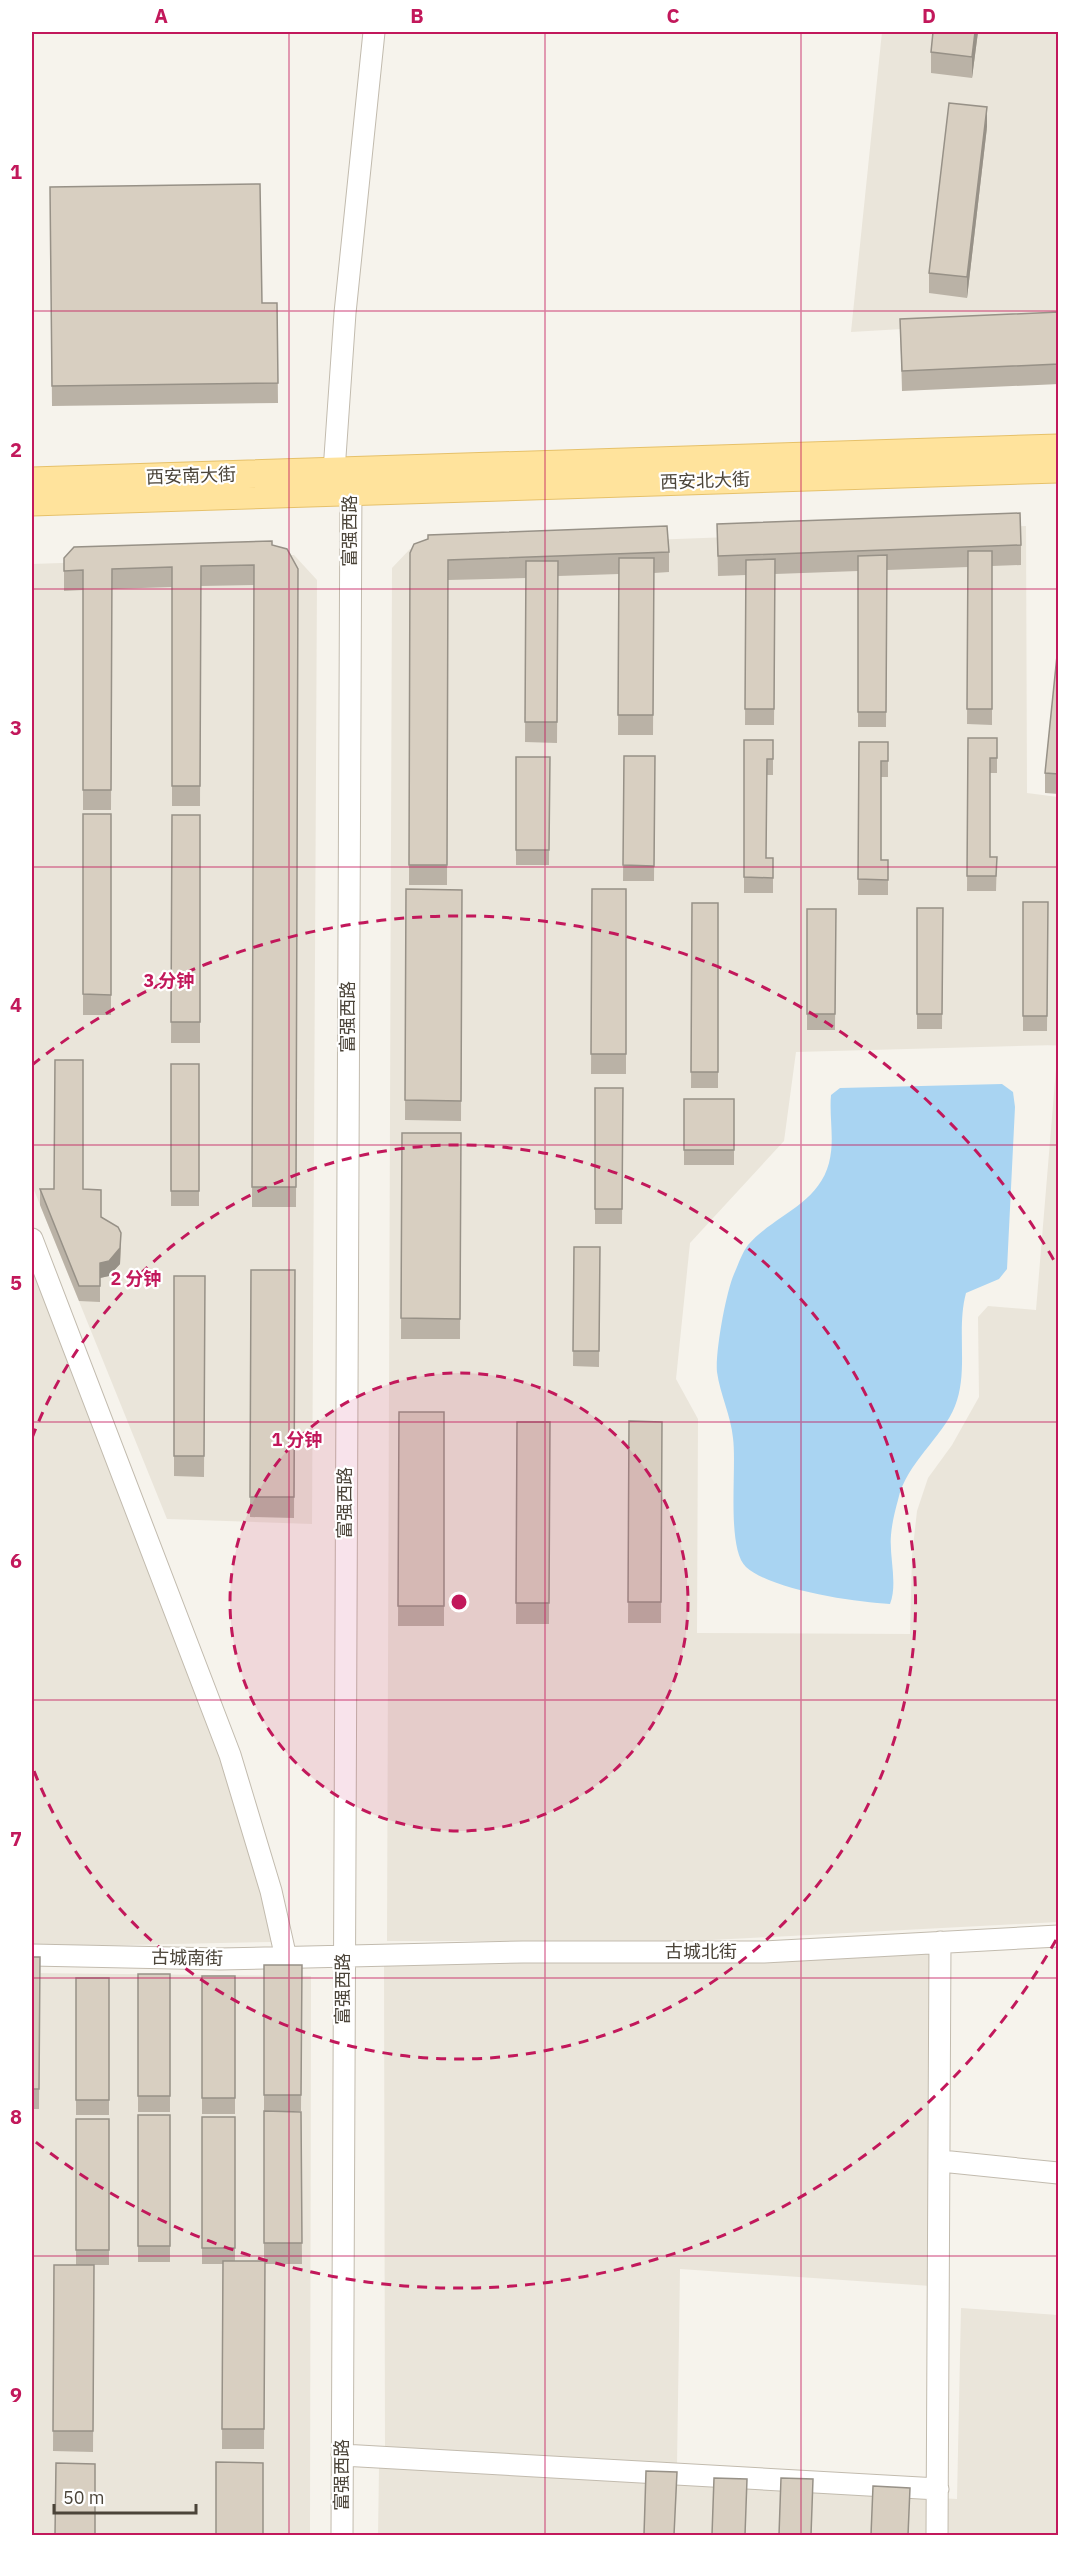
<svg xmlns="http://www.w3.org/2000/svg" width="1090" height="2567" font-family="'IBM Plex Sans','Noto Sans SC',sans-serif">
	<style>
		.residential { fill: #eae5da; fill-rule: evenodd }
		.water { fill: #a9d4f2 }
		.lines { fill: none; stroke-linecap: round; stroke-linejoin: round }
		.minor-casing { stroke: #c2bbae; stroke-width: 23 }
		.major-casing { stroke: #e6c16a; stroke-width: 29 }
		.minor { stroke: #fff; stroke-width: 21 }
		.major { stroke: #ffe39c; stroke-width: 27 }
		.wall { fill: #bab2a6 }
		.shaded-wall { fill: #979187 }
		.building { fill: #d8cfc1; stroke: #979187; stroke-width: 1.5 }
		.grid { fill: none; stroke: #c2185b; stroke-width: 1.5; stroke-opacity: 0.55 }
		.ring { fill: none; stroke: #c2185b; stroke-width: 3; stroke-dasharray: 10 8 }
		.labels { text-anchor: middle; stroke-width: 4.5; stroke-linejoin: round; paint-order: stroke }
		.street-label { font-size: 18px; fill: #4b4439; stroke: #fff }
		.centre { fill: #c2185b; stroke: #fff; stroke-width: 3 }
		.ring-label { font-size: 18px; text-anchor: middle; font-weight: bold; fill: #c2185b; stroke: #fff; stroke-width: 4.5; stroke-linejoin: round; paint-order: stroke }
		.neatline { fill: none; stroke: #c2185b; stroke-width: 2 }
		.grid-label { font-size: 20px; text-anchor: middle; font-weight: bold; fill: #c2185b }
	</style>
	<rect width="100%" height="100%" fill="#f6f3ec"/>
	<path class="residential" d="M882,32H1058V320L851,332Z
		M1026,526L1027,793L1058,797V1922L693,1941H387L392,568L410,549ZM1058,1045L1036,1310L988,1306L978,1317L979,1397L952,1445L928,1478L917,1511L912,1556L910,1634L697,1633L698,1419L676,1379L690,1243L784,1141L796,1052Z
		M294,555L317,580L312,1524L167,1519L32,1185V564Z
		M32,1261L213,1729L249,1837L271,1942L32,1947Z
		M934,1953L931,2286L680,2269L677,2466L385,2450L384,1962Z
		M32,1973L311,1976L310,2535H32Z
		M961,2308L1058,2315V2535L378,2536L379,2468L957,2499Z"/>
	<path class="water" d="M1002,1084L1013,1092L1015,1107L1007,1269L999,1279L966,1293C956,1330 969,1371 955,1406C943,1437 906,1463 898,1500C895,1511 892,1523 891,1535C889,1557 898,1583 890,1604C854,1602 772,1590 746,1567C726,1548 737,1468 733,1438C731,1416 720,1394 717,1372C715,1353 726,1292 734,1274C738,1265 742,1253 748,1245C774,1215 818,1205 829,1163C835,1140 829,1118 831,1095L840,1088Z"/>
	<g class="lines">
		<g class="minor-casing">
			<path id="minor" d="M334,471L345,313L374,32
				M32,1239L230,1755L271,1891L286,1958
				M32,1955L220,1959L523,1952H764L1058,1936
				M941,2161L1058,2173
				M342,2455L938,2489
				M342,2536L351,477
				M937,2536L940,1942"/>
		</g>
		<g class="major-casing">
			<path id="major" d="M32,481L1058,448
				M32,502L1058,469"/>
		</g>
		<use href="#minor" class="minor"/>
		<use href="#major" class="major"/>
	</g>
	<path class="wall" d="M933,32H978L972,78L931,73V52Z
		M987,127L967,298L929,293V273Z
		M50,187L262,303H277L278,403L52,406Z
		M1059,312V384L902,391L900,319Z
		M717,524L1021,545V565L992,566V725L967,724L968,567L887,570L886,727H858V571L775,574L774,725H745L746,575L718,576Z
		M272,545L298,569L296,1207H252L254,585L201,586L200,806H172V587L112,589L111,810H83V590L64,591V558Z
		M669,552V572L654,573L653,735H618L619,574L558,576L557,743L525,742L526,578L448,580L447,885H409L410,553Z
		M1059,636V794L1045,793V773Z
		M968,738H997V773H990V857H997L996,891H967Z
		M744,740H773V775H767L766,858H773V893H744Z
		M859,742H888V777H881V860H888V895H858Z
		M624,756H655L654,881H623Z
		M516,757H550L549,865H516Z
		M83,814H111V1015H83Z
		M172,815H200V1043H171Z
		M406,889L462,890L461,1121L405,1120Z
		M592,889H626V1074H591Z
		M1023,902H1048L1047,1031H1023Z
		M692,903H718V1088H691Z
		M917,908H943L942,1029H917Z
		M807,909H836L835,1030H807Z
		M171,1064H199V1206H171Z
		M595,1088H623L622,1224H595Z
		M684,1099H734V1165H684Z
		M402,1133H461L460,1339H401Z
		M40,1189H83L121,1249L120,1264L109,1276L100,1278V1302L79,1301L40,1205Z
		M574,1247H600L599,1367L573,1366Z
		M251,1270H295L294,1518L250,1517Z
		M174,1276H205L204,1477L174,1476Z
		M399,1412H444V1626H398Z
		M629,1421L662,1422L661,1623H628Z
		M517,1422H550L549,1624H516Z
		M32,1957H40L39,2109H32Z
		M264,1965H302L301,2111H264Z
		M138,1974H170V2112H138Z
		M202,1976H235V2114H202Z
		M76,1978H109V2115H76Z
		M264,2111L301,2112L302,2264H265L264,2449H222L223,2264H202V2117H235V2261H264Z
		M138,2115H170V2262H138Z
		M76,2119H109V2265H94L93,2452L53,2451L54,2265H76Z"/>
	<path class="shaded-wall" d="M975,32H978L972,78V57Z
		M987,107V127L967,298V277Z
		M121,1233L120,1264L109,1276L100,1278V1263Z"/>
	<path class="building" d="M933,32H975L972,57L931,52Z
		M949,103L987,107L967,277L929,273Z
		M260,184L262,303H277L278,383L52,386L50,187Z
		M1059,312V364L902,371L900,319Z
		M1020,513L1021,545L718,556L717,524Z
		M667,526L669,552L448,560L447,865H409L410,553L414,544L428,539V535Z
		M272,541V545L287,549L298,569L296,1187H252L254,565L201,566L200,786H172V567L112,569L111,790H83V570L64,571V558L74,547Z
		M968,551H992V709H967Z
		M887,555L886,712H858V556Z
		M619,558H654L653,715H618Z
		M775,559L774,709H745L746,560Z
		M526,561H558L557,722H525Z
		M1059,636V774L1045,773Z
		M968,738H997V758H990V857H997L996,876H967Z
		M744,740H773V759H767L766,858H773V878L744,877Z
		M859,742H888V761H881V860H888V880L858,879Z
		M624,756H655L654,866L623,865Z
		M516,757H550L549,850H516Z
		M83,814H111V995L83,994Z
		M172,815H200V1022H171Z
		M406,889L462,890L461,1101L405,1100Z
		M592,889H626V1054H591Z
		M1023,902H1048L1047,1016H1023Z
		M692,903H718V1072H691Z
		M917,908H943L942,1014H917Z
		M807,909H836L835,1014H807Z
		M55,1060H83V1189L101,1190V1217L118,1227L121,1233L120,1248L109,1261L100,1263V1286H79L40,1189H54Z
		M171,1064H199V1191H171Z
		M595,1088H623L622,1209H595Z
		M684,1099H734V1150H684Z
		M402,1133H461L460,1319L401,1318Z
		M574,1247H600L599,1351H573Z
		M251,1270H295L294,1497H250Z
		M174,1276H205L204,1456H174Z
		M399,1412H444V1606H398Z
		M629,1421L662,1422L661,1602H628Z
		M517,1422H550L549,1603H516Z
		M32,1957H40L39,2089H32Z
		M264,1965H302L301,2095H264Z
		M138,1974H170V2096H138Z
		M202,1976H235V2098H202Z
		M76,1978H109V2100H76Z
		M264,2111L301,2112L302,2243H264Z
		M138,2115H170V2246H138Z
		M202,2117H235V2248H202Z
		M76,2119H109V2250H76Z
		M223,2261H265L264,2429H222Z
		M54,2265H94L93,2431H53Z
		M216,2462L263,2463V2535H216Z
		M56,2463L95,2464V2535H55Z
		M646,2471L677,2472L674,2535H644Z
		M714,2478L747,2479L745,2535H712Z
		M781,2478L813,2479L811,2535H779Z
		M873,2486L910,2488L908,2535H871Z"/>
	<path class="grid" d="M289,32V2536M545,32V2536M801,32V2536M32,311H1058M32,589H1058M32,867H1058M32,1145H1058M32,1422H1058M32,1700H1058M32,1978H1058M32,2256H1058"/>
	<circle cx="459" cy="1602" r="229" fill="#c2185b" fill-opacity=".12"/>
	<g class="ring">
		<circle cx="459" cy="1602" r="229"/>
		<path d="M32 1438A457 457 0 1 1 32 1766"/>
		<path d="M1056 1940A686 686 0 0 1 32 2139M32 1065A686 686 0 0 1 1056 1264"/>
	</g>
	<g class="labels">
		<g class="street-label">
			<text transform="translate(191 476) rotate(-2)" y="6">西安南大街</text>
			<text transform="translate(705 481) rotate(-2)" y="6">西安北大街</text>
			<text transform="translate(350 531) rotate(-90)" y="6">富强西路</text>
			<text transform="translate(348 1017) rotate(-90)" y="6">富强西路</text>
			<text transform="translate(345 1503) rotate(-90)" y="6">富强西路</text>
			<text x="701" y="1958">古城北街</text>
			<text transform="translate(187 1958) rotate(1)" y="6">古城南街</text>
			<text transform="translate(343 1989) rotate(-90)" y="6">富强西路</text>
			<text transform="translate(342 2475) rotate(-90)" y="6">富强西路</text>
		</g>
	</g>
	<circle cx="459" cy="1602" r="9" class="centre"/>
	<g class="ring-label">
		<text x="169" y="987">3 分钟</text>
		<text x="136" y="1285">2 分钟</text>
		<text x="297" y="1446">1 分钟</text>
	</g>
	<rect width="1090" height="2567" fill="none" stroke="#ffffff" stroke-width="66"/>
	<path d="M54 2504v9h142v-9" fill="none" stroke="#4b4439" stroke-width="3"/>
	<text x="63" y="2504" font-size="18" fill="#4b4439" stroke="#ffffff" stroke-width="4.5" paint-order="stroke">50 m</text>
	<rect x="33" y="33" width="1024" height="2501" class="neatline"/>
	<g class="grid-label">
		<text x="161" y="23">A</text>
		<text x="417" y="23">B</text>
		<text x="673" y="23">C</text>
		<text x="929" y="23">D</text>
		<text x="16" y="179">1</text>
		<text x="16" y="457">2</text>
		<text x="16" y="735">3</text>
		<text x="16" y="1012">4</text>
		<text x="16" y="1290">5</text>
		<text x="16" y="1568">6</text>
		<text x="16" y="1846">7</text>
		<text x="16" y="2124">8</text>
		<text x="16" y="2402">9</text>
	</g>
</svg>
